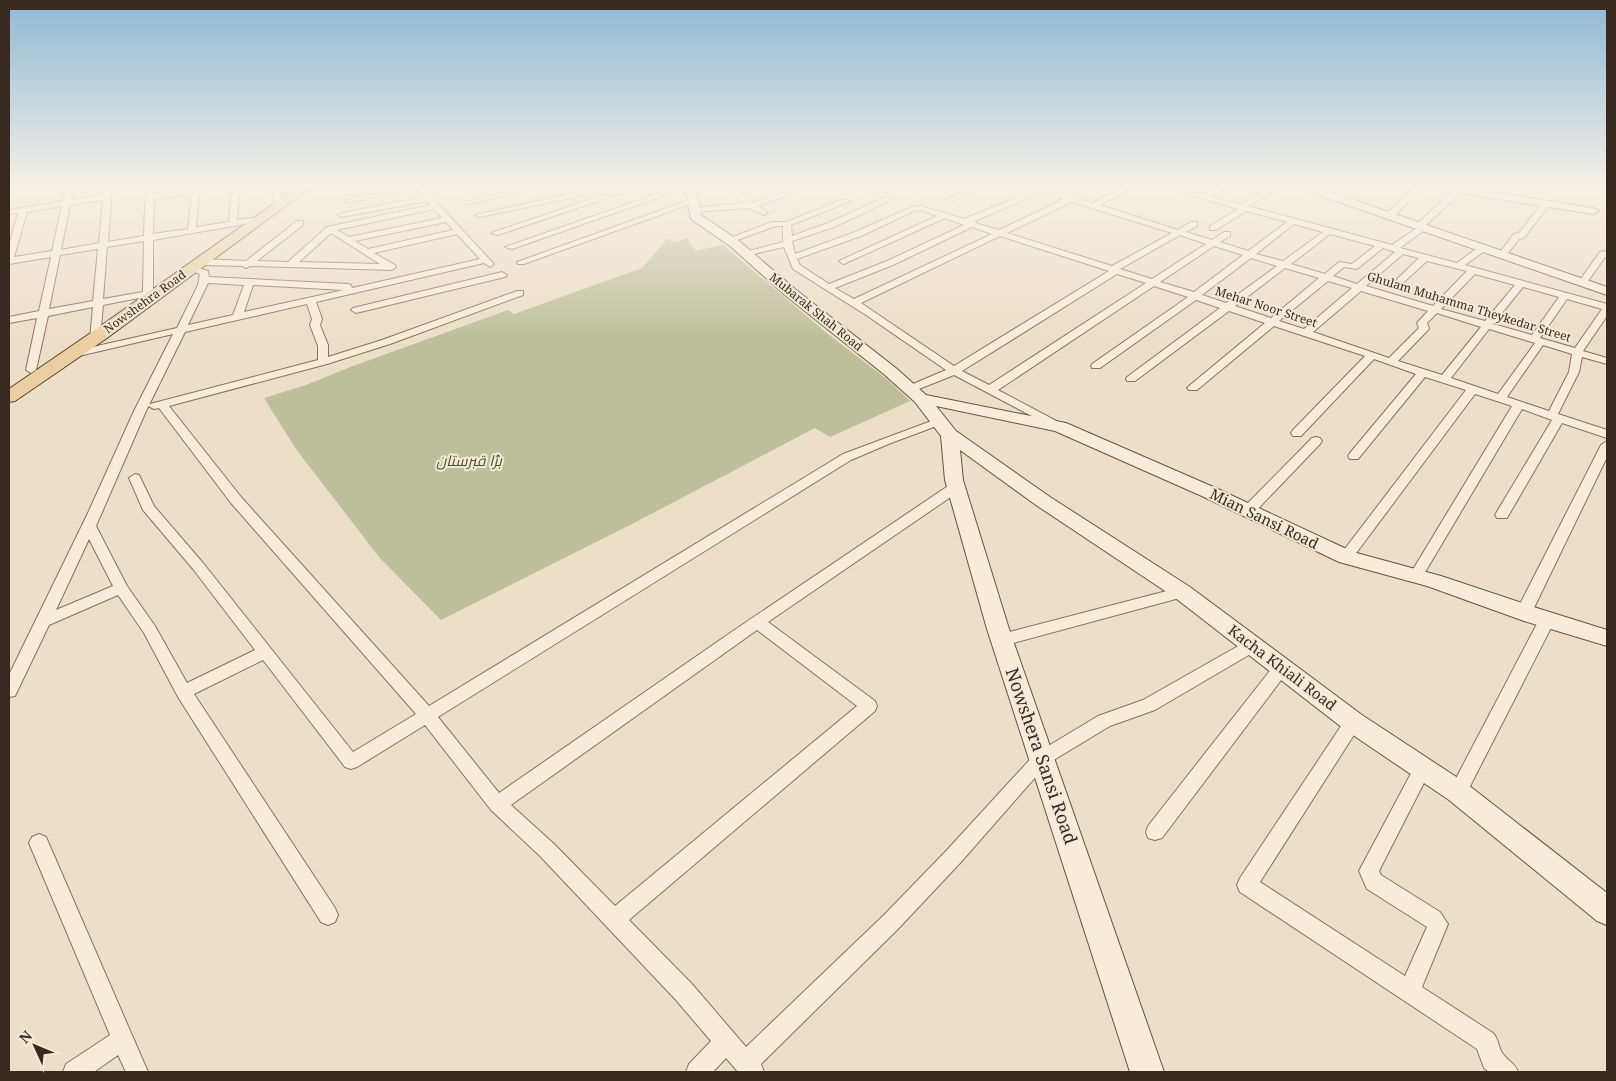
<svg xmlns="http://www.w3.org/2000/svg" width="1616" height="1081" font-family="'Noto Serif',Cairo,serif">
	<style>
		.cemetery { fill: #bdbf9a }
		.lines { fill: none; stroke-linecap: round; stroke-linejoin: round }
		.street-casing { stroke: #86705d; stroke-width: 2 }
		.secondary-casing { stroke: #685140; stroke-width: 2 }
		.primary-casing { stroke: #553f31; stroke-width: 2 }
		.street { fill: #f7ecda; fill-rule: evenodd }
		.secondary { fill: #f7ecda; fill-rule: evenodd }
		.primary { fill: #eccfa1; fill-rule: evenodd }
		.labels { text-anchor: middle; stroke-width: 4; stroke-linejoin: round; paint-order: stroke }
		.far-street-label { font-size: 12px; fill: #382a20; stroke: #f4e9d6 }
		.park-label { font-size: 15px; font-style: italic; fill: #4b5328; stroke: #f4e9d6 }
		.street-label { font-size: 15px; fill: #382a20; stroke: #f4e9d6 }
		.near-street-label { font-size: 18px; fill: #382a20; stroke: #f4e9d6 }
	</style>
	<rect width="100%" height="100%" fill="#ecdec7"/>
	<path class="cemetery" d="M687,238L696,251L723,245L829,335L888,380L910,401L830,437L815,428L632,524L441,620L379,557L296,449L264,398L306,385L353,366L508,310L514,314L642,268L667,239L675,242Z"/>
	<g class="lines">
		<g class="street-casing">
			<path id="street" d="M66,188H74L71,200L104,195V188H112L108,242L144,236L145,205L148,188H156L155,194L200,188L196,227L229,222L232,188H240L237,220L261,217L265,219L261,221L153,240V290L164,289V293L103,305L100,338L95,341L90,338L93,307L48,316L36,370L31,373L26,370L37,318L9,323V317L39,311L51,257L9,264V246L18,213L9,214V210L63,201ZM192,194L188,229L153,234L154,199ZM103,200L99,243L61,250L70,205ZM62,206L52,251L14,257L27,212ZM144,241L143,292L103,299L107,247ZM98,249L93,301L49,309L60,255Z
				M271,188H279L283,207L276,205Z
				M400,188H423L494,264L490,267L484,263L316,302L322,319L320,325L328,345V357L382,340L517,291H523V295L390,344L327,364L169,406L241,497L429,706L843,454L934,420H942L944,422L942,424L891,443L851,460L438,717L499,793L733,631L951,484H961L962,487L961,490L768,622L875,701L877,706L875,711L629,920L692,984L746,1047L884,915L947,850L1035,754L1098,716L1143,700L1247,641L1253,639L1259,641L1261,645L1259,649L1155,710L1110,726L1047,764L961,862L898,929L761,1064L764,1072H738L726,1058L713,1072H686L689,1064L711,1041L676,1000L540,856L491,810L425,725L357,767L351,769L345,767L263,660L194,694L335,908L338,915L335,922L328,925L321,922L178,697L144,633L118,595L49,625L15,696L9,697V675L88,513L134,411L173,334L70,358L66,357L65,355L66,353L177,328L198,285L200,274L187,269L191,266L208,271L209,277L348,284L351,285L352,288L480,259L457,234L374,253L395,265L396,267L392,270L250,266L246,268L242,266L202,265L198,262L202,259L246,261L297,221H303V225L257,261L288,262L327,227L430,205L427,201L342,217L338,215L342,213L423,197L416,188L348,203L344,201ZM434,209L442,218L349,237L337,230ZM446,222L453,230L368,249L355,241ZM331,233L380,264L299,262ZM208,283L244,285L233,315L188,325ZM253,285L344,290L244,312ZM307,304L312,319L310,325L318,346V360L150,404L148,406L154,409L159,408L231,503L416,714L353,752L203,563L154,506L139,475L135,474L129,478L143,510L193,569L255,650L187,683L155,626L127,586L96,526L146,411L185,332ZM89,539L113,586L56,610ZM757,630L857,706L615,906L554,844L511,805Z
				M459,188H468L464,190Z
				M524,188H539L468,204L464,202Z
				M624,188H636L498,235L491,233Z
				M674,188H686L512,249L505,247Z
				M728,188H737L753,203L796,188H808L758,206L768,213L764,215L749,208L694,212L690,210L694,208L744,203Z
				M859,188H871L888,195L884,197Z
				M916,188H927L918,192L914,190Z
				M971,188H982L953,201L946,199Z
				M1032,188H1044L1092,203L1122,188H1132L1100,205L1178,230L1191,222H1197V226L1186,232L1212,240L1224,232H1230V236L1220,242L1248,251L1287,222L1246,211L1216,230H1210V226L1238,209L1168,188H1181L1205,195L1215,188H1225L1212,197L1241,204L1268,188H1278L1248,206L1392,245L1417,228V224L1455,188H1461V192L1426,225V229L1400,248L1457,263L1480,246H1486V250L1465,265L1607,304V316L1583,351L1607,358V364L1582,357L1579,372L1558,414L1607,430V438L1562,423L1507,518H1497L1495,515L1552,420L1522,409L1421,579H1411L1409,576L1512,406L1475,394L1351,560H1341L1339,557L1341,554L1466,390L1425,377L1358,459H1350L1348,456L1350,453L1416,374L1374,359L1301,436H1293L1291,433L1293,430L1365,356L1274,326L1197,390H1189L1187,388L1189,386L1265,323L1229,311L1135,381H1127L1126,379L1127,377L1220,308L1196,300L1100,368H1092L1091,366L1092,364L1188,297L1154,286L998,390L1064,425L1066,427L1064,429L1060,431L954,375L914,391H906L904,389L906,387L946,370L866,315L793,269L784,247L745,256L741,253L783,242V226H776L729,243L725,240L772,222H786L844,199L851,201L791,225L792,236L828,223L886,197L893,199L834,227L792,241L795,254L855,232L912,207L921,206L964,219L1035,190ZM1042,192L1064,199L999,230L978,224L975,221ZM1072,202L1172,233L1112,266L1007,233ZM921,210L937,216L839,261L843,264L846,263L945,218L964,225L887,261L829,284L800,265L797,259L861,236L914,211ZM1294,224L1323,232L1283,261L1256,254ZM972,227L992,234L854,299L835,288L893,265ZM1330,234L1375,246L1352,264L1339,262L1325,274L1291,264ZM1180,235L1206,244L1152,279L1120,269ZM1000,236L1109,271L954,366L861,303ZM1214,246L1243,255L1194,292L1160,282ZM1383,248L1395,252L1357,284L1333,276L1344,267L1357,269ZM1403,254L1419,258L1397,279V283H1403L1427,261L1467,271L1433,306L1366,286ZM1251,258L1277,266L1226,303L1202,295ZM1285,268L1319,278L1271,318L1235,306ZM1117,274L1146,283L989,385L962,371ZM1475,274L1515,285L1485,321L1441,309ZM1328,281L1352,288L1304,329L1279,321ZM1523,287L1559,297L1532,335L1493,324ZM1361,291L1428,311L1417,323L1419,328L1389,358L1313,332ZM1567,299L1602,309L1575,348L1540,338ZM1437,313L1481,327L1442,375L1398,361L1428,330L1429,328L1427,323ZM1489,329L1535,343L1498,394L1451,378ZM1543,345L1572,354L1569,372L1549,411L1507,397Z
				M1071,188H1079L1074,191Z
				M1414,188H1423L1392,218H1386V214Z
				M578,192L582,194L581,196L479,217L475,215Z
				M689,200L696,202L524,264H518L517,262Z
				M1542,203L1549,205L1524,238L1519,239L1505,257H1499L1498,255L1514,234L1519,233Z
				M1603,251L1607,252V258L1605,257L1586,284H1580V280L1600,252Z
				M502,272L507,275L505,277L356,313L351,310L353,308Z
				M1316,437L1320,438L1322,441L1320,444L1253,514H1243L1241,511L1243,508L1312,438Z
				M1607,441V457L1532,612L1529,616L1524,617L1519,616L1516,612L1601,445Z
				M1182,587L1187,588L1189,592L1187,596L1002,646L997,644L994,640L997,636L1002,634Z
				M1547,615L1552,616L1555,620L1464,798L1458,800L1452,798L1449,792L1452,786L1539,620L1542,616Z
				M1282,661L1288,663L1290,667L1288,671L1162,838L1155,840L1148,838L1146,832L1148,826L1276,663Z
				M1353,715L1359,717L1361,722L1359,727L1260,882L1405,976L1427,927L1367,889L1359,871L1416,764L1422,761L1428,764L1431,769L1379,871L1381,875L1440,912L1448,924L1422,987L1493,1033C1499,1039 1498,1048 1503,1054C1509,1062 1515,1063 1518,1072H1489L1484,1068L1477,1049L1240,892L1237,885L1240,878L1347,717Z
				M39,834L46,837L148,1072H126L118,1055L94,1072H63L66,1064L110,1035L29,843L32,837Z"/>
		</g>
		<g class="secondary-casing">
			<path id="secondary" d="M685,188H696L701,215L738,240L795,289L897,369L926,395L1066,423L1218,489L1353,552L1441,576L1540,609L1607,630V646L1524,621L1427,586L1339,562L1204,497L1055,431L936,406L956,431L1050,497L1190,587L1362,715L1467,784L1607,893V925L1597,921L1449,800L1344,729L1174,597L1036,505L960,450L963,480L1009,629L1164,1072H1130L987,629L945,480L941,436L915,402L885,375L785,295L730,246L691,219Z
				M1303,188H1319L1607,287V295L1304,190Z
				M1441,188H1468L1593,208L1599,211L1593,214L1446,191Z"/>
		</g>
		<g class="primary-casing">
			<path id="primary" d="M296,188H310L107,338L15,401L9,402V389L95,330Z"/>
		</g>
		<use href="#street" class="street"/>
		<use href="#secondary" class="secondary"/>
		<use href="#primary" class="primary"/>
	</g>
	<linearGradient id="sky" x2="0" y2="1"><stop stop-color="#8eb9d4"/><stop offset="0.55" stop-color="#f6f0e6"/><stop offset="1" stop-color="#f6f0e6" stop-opacity="0"/></linearGradient>
	<rect width="1616" height="339" fill="url(#sky)"/>
	<g class="labels">
		<g class="far-street-label">
			<text transform="translate(145 302) rotate(-36)" y="4">Nowshehra Road</text>
			<text transform="translate(1266 307) rotate(18)" y="4">Mehar Noor Street</text>
			<text transform="translate(1469 307) rotate(17)" y="4">Ghulam Muhamma Theykedar Street</text>
			<text transform="translate(816 312) rotate(39)" y="4">Mubarak Shah Road</text>
		</g>
		<g class="park-label">
			<text x="469" y="466">بڑا قبرستان</text>
		</g>
		<g class="street-label">
			<text transform="translate(1264 519) rotate(26)" y="5">Mian Sansi Road</text>
			<text transform="translate(1282 668) rotate(37)" y="5">Kacha Khiali Road</text>
		</g>
		<g class="near-street-label">
			<text transform="translate(1041 756) rotate(71)" y="6">Nowshera Sansi Road</text>
		</g>
	</g>
	<rect width="1616" height="1081" fill="none" stroke="#382a20" stroke-width="20"/>
	<g transform="translate(35 1046) rotate(314)" stroke="#f4e9d6" stroke-width="4" paint-order="stroke">
	<path d="M0-4L9 19L0 12L-9 19Z" fill="#382a20"/>
	<text y="-8" font-size="14" font-weight="bold" text-anchor="middle" fill="#382a20">N</text>
	</g>
</svg>
